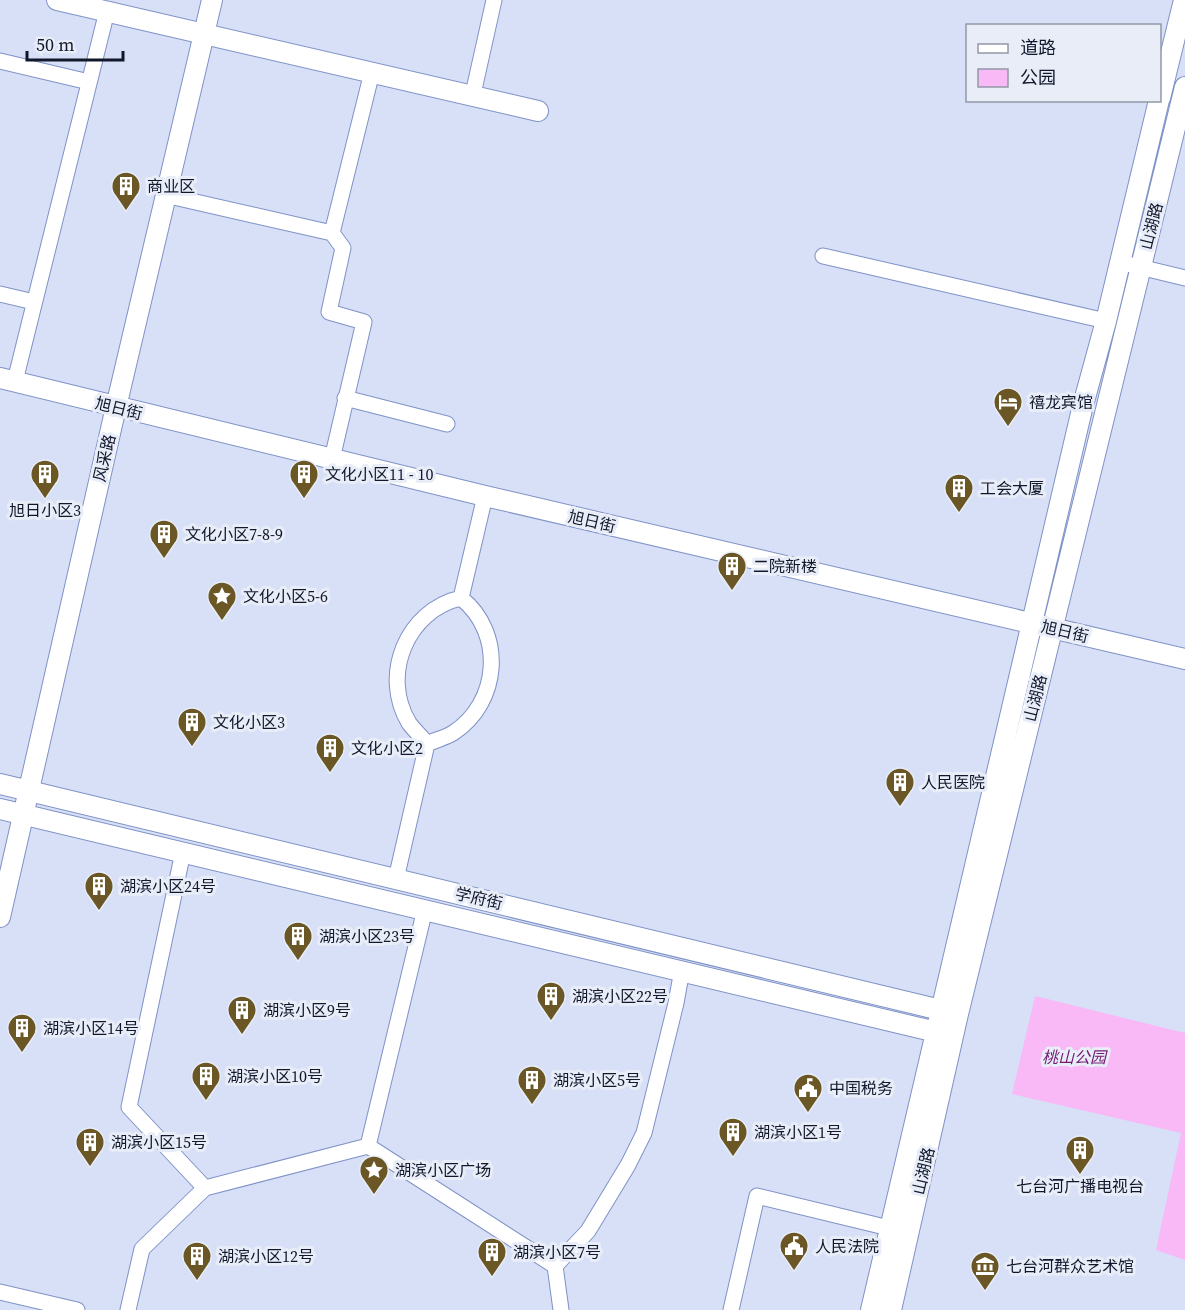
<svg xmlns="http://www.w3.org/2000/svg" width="1185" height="1310" font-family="'Source Serif 4','Noto Sans SC',serif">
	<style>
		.green { fill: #f9b8f6 }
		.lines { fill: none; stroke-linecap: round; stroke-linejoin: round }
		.minor-casing { stroke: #7f92c7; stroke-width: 17 }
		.major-casing { stroke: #7f92c7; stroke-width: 22 }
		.minor { stroke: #fff; stroke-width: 15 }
		.major { stroke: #fff; stroke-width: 20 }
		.labels { text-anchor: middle; stroke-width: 6; stroke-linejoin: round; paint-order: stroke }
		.poi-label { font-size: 16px; fill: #11182c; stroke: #e8edf8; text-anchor: start }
		.street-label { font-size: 16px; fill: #11182c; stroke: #e8edf8 }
		.park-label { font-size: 16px; font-style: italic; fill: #731b72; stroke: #e8edf8 }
	</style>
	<rect width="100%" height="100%" fill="#d7e0f6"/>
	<path class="green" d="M1035,996L1185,1033V1260L1156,1250L1181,1133L1012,1094Z"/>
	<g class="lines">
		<g class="minor-casing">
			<path id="minor" d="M0,61L89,82
				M473,94L494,0
				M165,195L332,233L372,72
				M823,256L1106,321
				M1119,262L1185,278
				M0,294L34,302
				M15,381L107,11
				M345,398L447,424
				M332,459L364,322L329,312L343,248L332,233
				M427,744C422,737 414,730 409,723C380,675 407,610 461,598L485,496
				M183,852L129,1107L205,1188
				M396,879L427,744C435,740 445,738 453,733C500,703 505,633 461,598
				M368,1146L555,1266L561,1310
				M555,1266L588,1231L628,1165L644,1133L676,1003L682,970
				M0,1292L77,1310
				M128,1310L142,1249L205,1188L368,1146L425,909
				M731,1310L757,1196L889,1228"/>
		</g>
		<g class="major-casing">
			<path id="major" d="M57,0L538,111
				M1160,98L1184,0
				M0,378L485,496L1185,659
				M0,784L953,1013
				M0,809L949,1035
				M0,917L116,407L212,0
				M871,1310L1083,405L1106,321L1159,100
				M891,1310L958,1014L1185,87"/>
		</g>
		<use href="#minor" class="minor"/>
		<use href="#major" class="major"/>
	</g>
	<defs>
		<g id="building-pin" transform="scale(1.5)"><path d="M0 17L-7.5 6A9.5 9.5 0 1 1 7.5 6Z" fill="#6a5725" stroke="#e8edf8"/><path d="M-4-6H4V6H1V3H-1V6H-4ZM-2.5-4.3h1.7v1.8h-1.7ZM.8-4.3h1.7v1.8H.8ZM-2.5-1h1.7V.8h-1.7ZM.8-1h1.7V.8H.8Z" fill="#fff"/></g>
		<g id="hotel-pin" transform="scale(1.5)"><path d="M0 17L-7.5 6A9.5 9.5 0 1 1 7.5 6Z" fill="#6a5725" stroke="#e8edf8"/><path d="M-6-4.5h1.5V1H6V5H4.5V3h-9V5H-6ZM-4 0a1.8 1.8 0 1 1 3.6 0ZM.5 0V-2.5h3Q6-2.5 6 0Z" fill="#fff"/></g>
		<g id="sight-pin" transform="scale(1.5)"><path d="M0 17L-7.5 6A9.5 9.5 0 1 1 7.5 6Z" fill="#6a5725" stroke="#e8edf8"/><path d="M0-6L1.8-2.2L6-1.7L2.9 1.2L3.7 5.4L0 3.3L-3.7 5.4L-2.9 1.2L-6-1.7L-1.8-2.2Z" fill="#fff"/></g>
		<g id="civic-pin" transform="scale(1.5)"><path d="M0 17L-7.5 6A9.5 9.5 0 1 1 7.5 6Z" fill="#6a5725" stroke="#e8edf8"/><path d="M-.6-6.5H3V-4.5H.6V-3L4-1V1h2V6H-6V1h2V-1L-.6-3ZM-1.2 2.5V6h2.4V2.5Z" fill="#fff"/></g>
		<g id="museum-pin" transform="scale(1.5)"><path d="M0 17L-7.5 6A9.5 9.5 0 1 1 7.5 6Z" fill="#6a5725" stroke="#e8edf8"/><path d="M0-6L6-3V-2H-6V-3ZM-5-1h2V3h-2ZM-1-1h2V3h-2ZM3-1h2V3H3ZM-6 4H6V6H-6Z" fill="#fff"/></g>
	</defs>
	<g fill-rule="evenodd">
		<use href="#building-pin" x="126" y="186"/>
		<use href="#hotel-pin" x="1008" y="402"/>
		<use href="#building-pin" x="45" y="474"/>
		<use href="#building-pin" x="304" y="474"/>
		<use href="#building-pin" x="959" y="488"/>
		<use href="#building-pin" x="164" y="534"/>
		<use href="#building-pin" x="732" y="566"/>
		<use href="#sight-pin" x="222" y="596"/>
		<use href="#building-pin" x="192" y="722"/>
		<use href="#building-pin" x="330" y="748"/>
		<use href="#building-pin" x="900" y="782"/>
		<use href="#building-pin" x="99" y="886"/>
		<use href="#building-pin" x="298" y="936"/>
		<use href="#building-pin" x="551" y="996"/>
		<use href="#building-pin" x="242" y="1010"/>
		<use href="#building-pin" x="22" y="1028"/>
		<use href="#building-pin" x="206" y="1076"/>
		<use href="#building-pin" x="532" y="1080"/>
		<use href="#civic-pin" x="808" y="1088"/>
		<use href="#building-pin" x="733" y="1132"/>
		<use href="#building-pin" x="90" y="1142"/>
		<use href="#building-pin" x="1080" y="1150"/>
		<use href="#sight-pin" x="374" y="1170"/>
		<use href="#civic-pin" x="794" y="1246"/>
		<use href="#building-pin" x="492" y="1252"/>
		<use href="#building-pin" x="197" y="1256"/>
		<use href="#museum-pin" x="985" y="1266"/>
	</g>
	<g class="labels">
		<g class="poi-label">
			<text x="147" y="192">商业区</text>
			<text x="1029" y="408">禧龙宾馆</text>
			<text x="325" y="480">文化小区11 - 10</text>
			<text x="980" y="494">工会大厦</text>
			<text x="45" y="516" text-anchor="middle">旭日小区3</text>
			<text x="185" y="540">文化小区7-8-9</text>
			<text x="753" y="572">二院新楼</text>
			<text x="243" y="602">文化小区5-6</text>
			<text x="213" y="728">文化小区3</text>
			<text x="351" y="754">文化小区2</text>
			<text x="921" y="788">人民医院</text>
			<text x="120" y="892">湖滨小区24号</text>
			<text x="319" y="942">湖滨小区23号</text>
			<text x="572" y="1002">湖滨小区22号</text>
			<text x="263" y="1016">湖滨小区9号</text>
			<text x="43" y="1034">湖滨小区14号</text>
			<text x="227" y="1082">湖滨小区10号</text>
			<text x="553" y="1086">湖滨小区5号</text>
			<text x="829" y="1094">中国税务</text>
			<text x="754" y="1138">湖滨小区1号</text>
			<text x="111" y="1148">湖滨小区15号</text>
			<text x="395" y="1176">湖滨小区广场</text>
			<text x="1080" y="1192" text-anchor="middle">七台河广播电视台</text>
			<text x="815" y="1252">人民法院</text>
			<text x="513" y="1258">湖滨小区7号</text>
			<text x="218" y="1262">湖滨小区12号</text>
			<text x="1006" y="1272">七台河群众艺术馆</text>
		</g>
		<g class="street-label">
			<text transform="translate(1151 226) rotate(-76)" y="6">山湖路</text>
			<text transform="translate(119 408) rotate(14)" y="6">旭日街</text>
			<text transform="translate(104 458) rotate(-77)" y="6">风采路</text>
			<text transform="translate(592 521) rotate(13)" y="6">旭日街</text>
			<text transform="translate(1065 631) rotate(13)" y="6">旭日街</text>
			<text transform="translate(1035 698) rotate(-76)" y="6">山湖路</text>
			<text transform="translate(479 898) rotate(13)" y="6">学府街</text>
			<text transform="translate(923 1171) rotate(-77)" y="6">山湖路</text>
		</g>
		<g class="park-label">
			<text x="1074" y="1063">桃山公园</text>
		</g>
	</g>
	<rect x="966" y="24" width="195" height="78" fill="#e8edf8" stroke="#9298a6" stroke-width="1.5"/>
	<rect x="978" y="44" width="30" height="9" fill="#ffffff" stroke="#9298a6" stroke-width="1.5"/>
	<text x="1020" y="54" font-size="18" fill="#11182c">道路</text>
	<rect x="978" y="69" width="30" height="18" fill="#f9b8f6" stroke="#9298a6" stroke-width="1.5"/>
	<text x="1020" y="84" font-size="18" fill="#11182c">公园</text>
	<path d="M27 51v9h96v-9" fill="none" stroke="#11182c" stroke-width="3"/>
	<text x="36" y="51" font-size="18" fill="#11182c" stroke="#e8edf8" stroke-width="4.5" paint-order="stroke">50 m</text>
</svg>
